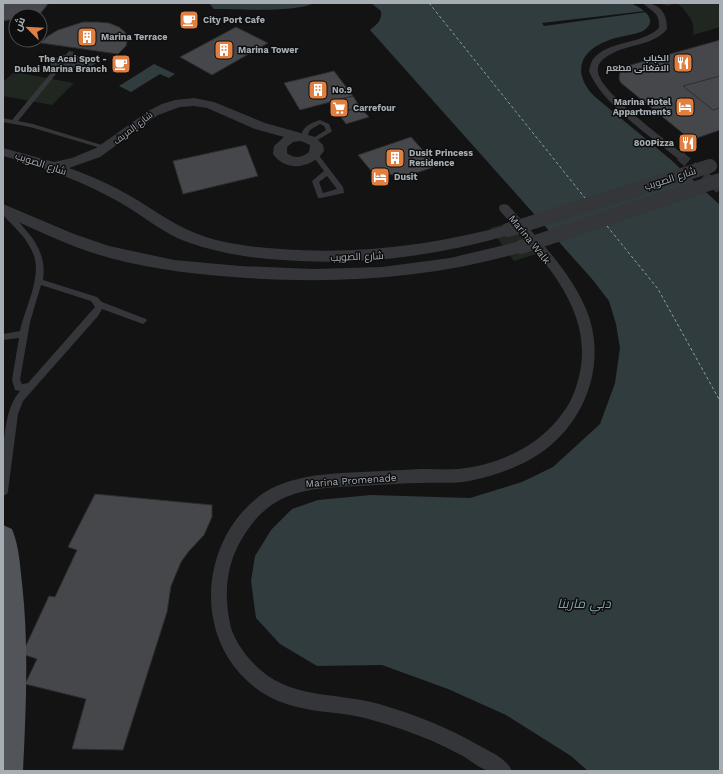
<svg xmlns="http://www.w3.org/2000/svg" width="723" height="774" font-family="'Work Sans',Cairo,sans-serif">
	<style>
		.green { fill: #202720 }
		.water { fill: #303c3e }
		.pier { fill: #131314 }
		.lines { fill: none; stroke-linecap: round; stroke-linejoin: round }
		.ferry { stroke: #80a3ac; stroke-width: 1; stroke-dasharray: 3 2.5; stroke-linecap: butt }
		.building { fill: #45474a; stroke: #2d2e30 }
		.pedestrian-tunnel { stroke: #303234; stroke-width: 10; stroke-dasharray: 10 5.5; stroke-linecap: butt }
		.service { fill: #343639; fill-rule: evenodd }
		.pedestrian { fill: #343639; fill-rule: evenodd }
		.minor { fill: #343639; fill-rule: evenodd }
		.primary { fill: #515458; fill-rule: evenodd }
		.minor-bridge { stroke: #343639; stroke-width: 14 }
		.labels { text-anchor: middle; stroke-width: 3; stroke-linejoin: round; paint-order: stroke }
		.far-poi-label { font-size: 9px; font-weight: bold; fill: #a6aeb4; stroke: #0e0e0f; text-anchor: start }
		.far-street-label { font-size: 9px; fill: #a6aeb4; stroke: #0e0e0f }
		.street-label { font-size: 10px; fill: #a6aeb4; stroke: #0e0e0f }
		.near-water-label { font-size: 13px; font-style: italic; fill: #80a3ac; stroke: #0e0e0f }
	</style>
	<rect width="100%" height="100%" fill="#131314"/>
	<path class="green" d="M659,3H716L720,6V27L693,35C696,22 687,12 677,3L667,6Z
		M14,72L74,83L52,105L3,96V82Z
		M515,221L539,253L514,261L490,228Z"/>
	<path class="water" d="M209,3H314C294,13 238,9 214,9Z
		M371,3H630C643,8 660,20 643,31C631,36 618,36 607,41C578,52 573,74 594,96L670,159L720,205V771H588L571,756L506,715L448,689L382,665L317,666L280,644L256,618L251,581L255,556L271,530L292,509L318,500L371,495L470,498L522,482L553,467L600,424L615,383L620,348L616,324L609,301L592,279L370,30C377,24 382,21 381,11Z
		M73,54L96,63L87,70L78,67L63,71L53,69L50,64C56,56 63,55 73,54Z
		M154,64L175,74L169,78L160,74L131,92L119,86Z"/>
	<path class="pier" d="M645,11L646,12L544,26L542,23Z"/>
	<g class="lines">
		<path class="ferry" d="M429,3L585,198
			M607,226L658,289L720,401"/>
	</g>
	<path class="building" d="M3,3H46L48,4L40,14L29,16H16V19L3,21Z
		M83,22H97L109,23L119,27L125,32L128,38L126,46L118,54L41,43L48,36L58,30Z
		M236,27L268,43L212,75L180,57Z
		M720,40V130L691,140L621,83L619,79L620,71L627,66Z
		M334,71L353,96L300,110L284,83Z
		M720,76V108L713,110L683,86Z
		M353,96L360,107L338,113L329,102Z
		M360,107L369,117L346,124L338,113Z
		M411,137L437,166L407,176L373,173L358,155Z
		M246,145L258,176L183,194L173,161Z
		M95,494L212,505V517L204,535L189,551L181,562L171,586L167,612L123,750L72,749L86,699L25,684L37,659L22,654L49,596L55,597L77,550L68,547Z"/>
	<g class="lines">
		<path class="pedestrian-tunnel" d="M680,156L720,189"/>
		<path class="service" d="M69,51L74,52L18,121L33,124L108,147V149H104L30,127L3,122V118L12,120Z
			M320,120L329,124L332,131L331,132L314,142H310V140L326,130L324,126L320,124L310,130L306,139H302C299,128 311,123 320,120Z
			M313,153H317L343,187L344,193L321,198H318L312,181L324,171L312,155ZM327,176L337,189L323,193L319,182Z
			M3,207L6,208C25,230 48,247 43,280L97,297L102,302L146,319L147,321L143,324L102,309L98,316L23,401L18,414L8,491L7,494L3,496C3,467 0,413 20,391L15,390L12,380L19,338L3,340V334L20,331C25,307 44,274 32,251C26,237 13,226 3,215ZM41,285L91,301L95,307L28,383L22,384L20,380L30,322Z"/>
		<path class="pedestrian" d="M643,3C660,3 667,13 667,29C655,44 634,44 617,51C609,55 596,61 598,72C600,92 666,140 683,154L685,156L680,159L677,158C650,136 601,103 589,71C590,67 591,62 593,59C609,40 641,45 659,28C660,12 653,13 643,3Z
			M504,204L508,205C536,237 569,269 586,309C607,359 588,417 546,449C524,466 496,475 469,481C453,484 438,482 422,483C401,483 380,485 360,486C306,488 269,490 240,542C226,567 224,595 230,623C232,635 239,645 246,655C284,702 328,690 379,704C414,714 449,728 480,746C491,752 507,759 512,771C505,771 493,773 486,770C478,767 471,761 463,756C443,745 422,736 401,729C384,723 367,718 350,715C322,711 293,710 268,696C194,654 194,549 257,498C280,479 313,475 342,473C368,472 395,470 421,469C434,469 446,470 458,469C490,466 526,452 549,429C560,418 570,405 575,390C602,316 545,262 500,211L499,208L500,205Z"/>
		<path class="minor" d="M194,98L214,102L265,123L315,137L323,145L324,151C313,168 286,173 273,154L274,146L284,137L255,129L207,108L194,106L180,107L158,115L100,157L69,168C91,176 112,185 132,197C153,209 172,224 195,233C222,244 252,247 281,249C358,255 433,245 508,225L513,226L515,230L513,234C438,256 362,266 283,260C247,258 211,252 177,238C157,228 140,214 121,203C84,182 44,167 3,156V148L54,162L72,158L96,148L150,110L162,104L175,100ZM301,141L310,145L309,152C301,158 294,159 287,153V147L293,142Z
			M3,204L74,234L109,246L174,260L240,266L313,269L382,267L450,258L521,241L526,243L529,247L526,251C435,278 342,284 247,278C201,275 155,270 110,258C73,248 38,231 3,215Z"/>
		<path class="primary" d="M3,525L12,529C19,546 20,565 22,583C29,645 26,708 23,771H3Z"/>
		<path class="minor-bridge" d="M508,230L710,166
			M521,247L720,180"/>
	</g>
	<defs>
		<g id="cafe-square" transform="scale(1)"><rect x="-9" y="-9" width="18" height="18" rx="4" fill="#e07f3f" stroke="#0e0e0f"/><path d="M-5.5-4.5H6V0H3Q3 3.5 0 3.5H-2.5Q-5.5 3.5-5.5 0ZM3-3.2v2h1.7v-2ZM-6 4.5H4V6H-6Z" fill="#fff"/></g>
		<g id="building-square" transform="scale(1)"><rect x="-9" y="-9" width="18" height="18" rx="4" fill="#e07f3f" stroke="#0e0e0f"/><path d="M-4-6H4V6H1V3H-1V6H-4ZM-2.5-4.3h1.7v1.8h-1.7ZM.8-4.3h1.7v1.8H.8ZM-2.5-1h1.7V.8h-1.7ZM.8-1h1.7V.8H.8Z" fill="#fff"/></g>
		<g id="restaurant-square" transform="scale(1)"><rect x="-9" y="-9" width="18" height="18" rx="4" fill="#e07f3f" stroke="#0e0e0f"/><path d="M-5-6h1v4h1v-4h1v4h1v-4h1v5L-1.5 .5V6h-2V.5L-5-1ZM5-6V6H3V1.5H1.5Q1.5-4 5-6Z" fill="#fff"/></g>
		<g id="hotel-square" transform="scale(1)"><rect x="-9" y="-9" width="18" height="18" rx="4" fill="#e07f3f" stroke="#0e0e0f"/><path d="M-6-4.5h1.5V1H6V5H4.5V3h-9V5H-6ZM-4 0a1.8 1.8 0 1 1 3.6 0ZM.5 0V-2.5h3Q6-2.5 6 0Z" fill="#fff"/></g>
		<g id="supermarket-square" transform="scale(1)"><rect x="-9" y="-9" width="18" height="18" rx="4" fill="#e07f3f" stroke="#0e0e0f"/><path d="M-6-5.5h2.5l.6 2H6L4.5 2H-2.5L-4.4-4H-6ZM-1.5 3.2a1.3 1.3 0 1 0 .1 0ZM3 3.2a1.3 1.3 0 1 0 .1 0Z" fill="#fff"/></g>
	</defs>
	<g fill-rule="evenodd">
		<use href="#cafe-square" x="189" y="20"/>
		<use href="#building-square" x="87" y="37"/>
		<use href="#building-square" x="224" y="50"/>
		<use href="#restaurant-square" x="683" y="63"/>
		<use href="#cafe-square" x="121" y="64"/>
		<use href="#building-square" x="318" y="90"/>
		<use href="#hotel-square" x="685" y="107"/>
		<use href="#supermarket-square" x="339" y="108"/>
		<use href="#restaurant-square" x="688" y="143"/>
		<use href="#building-square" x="395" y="158"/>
		<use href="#hotel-square" x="380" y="177"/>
	</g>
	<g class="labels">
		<g class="far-poi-label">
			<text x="203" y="23">City Port Cafe</text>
			<text x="101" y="40">Marina Terrace</text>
			<text x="238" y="53">Marina Tower</text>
			<text x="669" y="61" text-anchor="end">الكباب<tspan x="669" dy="10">الافغانی مطعم</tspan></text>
			<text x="107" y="62" text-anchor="end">The Acai Spot -<tspan x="107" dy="10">Dubai Marina Branch</tspan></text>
			<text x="332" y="93">No.9</text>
			<text x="671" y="105" text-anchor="end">Marina Hotel<tspan x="671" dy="10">Appartments</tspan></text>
			<text x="353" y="111">Carrefour</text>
			<text x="674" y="146" text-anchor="end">800Pizza</text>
			<text x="409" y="156">Dusit Princess<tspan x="409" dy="10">Residence</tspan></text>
			<text x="394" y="180">Dusit</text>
		</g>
		<g class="far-street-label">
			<text transform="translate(133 128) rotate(-38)" y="3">شارع إلمريف</text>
		</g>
		<g class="street-label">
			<text transform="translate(41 163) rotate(18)" y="4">شارع الصويب</text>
			<text transform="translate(670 178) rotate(-18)" y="4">شارع الصويب</text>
			<text transform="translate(530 239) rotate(51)" y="4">Marina Walk</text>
			<text transform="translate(357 256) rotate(-2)" y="4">شارع الصويب</text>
			<text transform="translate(351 480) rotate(-4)" y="4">Marina Promenade</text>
		</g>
		<g class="near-water-label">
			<text x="584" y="608">دبي مارينا</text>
		</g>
	</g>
	<rect width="723" height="774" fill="none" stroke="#a6aeb4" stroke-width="8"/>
	<g transform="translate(28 28) rotate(294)"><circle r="19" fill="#0e0e0f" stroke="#4b4e51"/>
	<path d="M0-3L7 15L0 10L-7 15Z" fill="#e07f3f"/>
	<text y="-6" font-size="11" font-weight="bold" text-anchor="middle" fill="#a6aeb4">ش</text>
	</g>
</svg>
